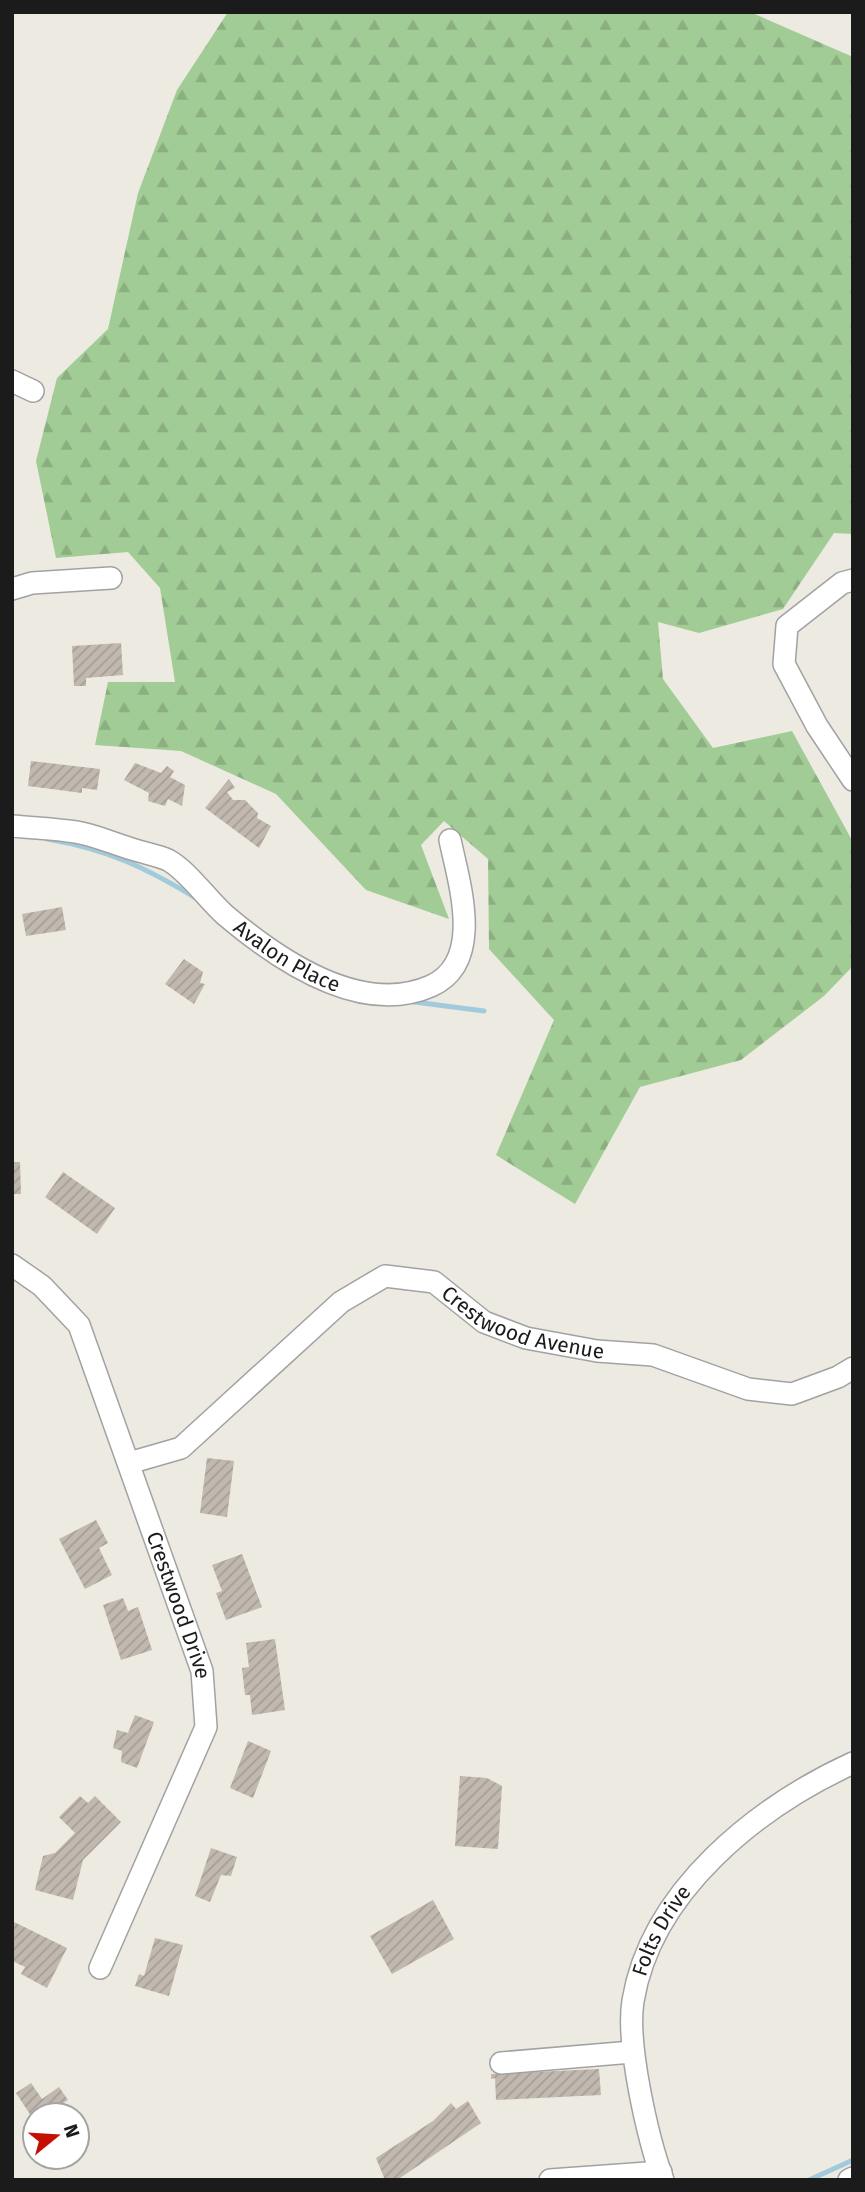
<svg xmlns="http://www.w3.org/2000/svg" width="865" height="2192" font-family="'Fira Sans',sans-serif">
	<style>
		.forest { fill: url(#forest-firs) }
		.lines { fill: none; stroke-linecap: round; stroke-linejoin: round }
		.stream { stroke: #a1cadb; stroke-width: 5 }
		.building { fill: url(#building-hatch) }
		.minor-casing { stroke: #a2a2a2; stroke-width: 24 }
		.minor { stroke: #fff; stroke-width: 21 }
		.labels { text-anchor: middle; stroke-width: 6; stroke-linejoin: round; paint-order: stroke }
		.street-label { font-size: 21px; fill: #1b1b1b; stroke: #fff }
	</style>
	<defs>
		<pattern id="forest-firs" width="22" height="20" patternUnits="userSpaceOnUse" patternTransform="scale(1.75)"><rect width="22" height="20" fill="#a2cc95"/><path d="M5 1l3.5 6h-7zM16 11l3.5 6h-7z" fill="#8baf80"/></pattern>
		<pattern id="building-hatch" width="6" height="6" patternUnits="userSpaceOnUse" patternTransform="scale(1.75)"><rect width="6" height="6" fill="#c1b8b0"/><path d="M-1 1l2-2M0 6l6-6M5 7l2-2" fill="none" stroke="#a59e97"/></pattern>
	</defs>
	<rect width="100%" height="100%" fill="#edeae1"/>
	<path class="forest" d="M228,12H750L853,57V534L834,533L783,609L699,633L658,622L663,679L713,748L792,731L853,842V966L824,996L741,1060L640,1087L575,1204L496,1155L554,1020L489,949L488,859L444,821L421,845L449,919L366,890L276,794L181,751L95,745L108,682H175L160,588L128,552L56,558L36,461L57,378L108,329L138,193L177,90Z"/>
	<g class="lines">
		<path class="stream" d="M47,839C107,849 147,868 199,900
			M407,1001L484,1011
			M809,2180L853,2160"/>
	</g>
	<path class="building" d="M121,643L123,675L86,678V686H74L72,646Z
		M31,761L100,769L97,790L82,788V793L28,786Z
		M135,763L161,773L167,766L174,771L170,777L185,785L182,806L168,799L165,806L148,801L149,793L124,780Z
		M229,779L235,788L227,792L233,800H245L258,813L257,818L271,826L259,848L205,808Z
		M62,907L66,930L26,936L22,914Z
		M184,959L203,972L200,983L205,984L194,1004L165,984Z
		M12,1162H20L21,1194H12Z
		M63,1172L115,1208L97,1234L45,1197Z
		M207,1458L234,1461L227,1517L200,1513Z
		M96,1520L108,1543L99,1548L112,1575L85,1589L59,1539Z
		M242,1554L262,1607L226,1620L216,1593L222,1591L212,1565Z
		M123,1598L128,1611L138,1607L152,1650L121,1660L103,1605Z
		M275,1639L285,1710L252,1715L250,1695H245L242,1668L249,1667L246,1643Z
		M135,1715L154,1722L137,1768L121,1762L122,1751L113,1748L117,1730L128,1733Z
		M248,1741L271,1751L253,1798L230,1788Z
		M460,1776L487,1778L502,1786L498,1849L455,1846Z
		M80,1796L88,1803L95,1796L121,1822L83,1860L73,1900L35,1890L43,1856L55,1853L75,1833L59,1817Z
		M211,1848L237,1857L231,1876L221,1875L210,1902L195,1896Z
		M433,1900L454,1939L392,1974L370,1936Z
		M12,1921L67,1948L47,1988L21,1974L25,1967L12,1961Z
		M155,1938L183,1945L169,1996L135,1986L139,1974L144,1976Z
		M599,2069L601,2095L496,2100L495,2078L491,2079V2074Z
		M31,2083L42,2099L59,2087L68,2100L45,2115H35V2122L16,2093Z
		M468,2101L481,2123L397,2180H385L376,2158L433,2121L451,2103L456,2109Z"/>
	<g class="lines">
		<g class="minor-casing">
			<g id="minor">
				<path d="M12,381L33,391"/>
				<path d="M853,580L842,583L787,626L784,664L817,726L853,780"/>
				<path d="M12,589L32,583L111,578"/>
				<path id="s1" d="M12,826C33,828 55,829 76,832C95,835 114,844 132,849C143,853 157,855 168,860C187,870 208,900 225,915C277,959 361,1017 431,986C485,962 459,883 450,840"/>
				<path id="s2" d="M12,1265L42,1286L79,1325L202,1671L206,1727L100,1968"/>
				<path id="s3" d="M129,1463L181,1448L341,1302L385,1276L434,1282L484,1322L526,1338L597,1351L653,1355L748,1389L792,1394L838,1377L853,1368"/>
				<path d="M501,2063L632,2052"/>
				<path d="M550,2180L661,2172"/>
				<path id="s4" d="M663,2180C648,2139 626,2044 633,2001C651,1891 757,1807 853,1763"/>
				<path d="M849,2180L853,2178"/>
			</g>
		</g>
		<use href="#minor" class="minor"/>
	</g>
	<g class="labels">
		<g class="street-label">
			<text dy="7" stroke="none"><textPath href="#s1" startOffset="315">Avalon Place</textPath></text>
			<text dy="7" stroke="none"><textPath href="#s3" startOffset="472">Crestwood Avenue</textPath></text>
			<text dy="7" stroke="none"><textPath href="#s2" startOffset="388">Crestwood Drive</textPath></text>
			<text dy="7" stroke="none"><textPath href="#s4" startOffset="259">Folts Drive</textPath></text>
		</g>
	</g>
	<rect width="865" height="2192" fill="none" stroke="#1b1b1b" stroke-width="28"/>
	<g transform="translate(56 2136) rotate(72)"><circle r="33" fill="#ffffff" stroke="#a4a4a4" stroke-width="2"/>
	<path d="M0-5L12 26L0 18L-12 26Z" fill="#c40f02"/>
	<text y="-10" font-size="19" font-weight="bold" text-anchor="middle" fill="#1b1b1b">N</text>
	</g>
</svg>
